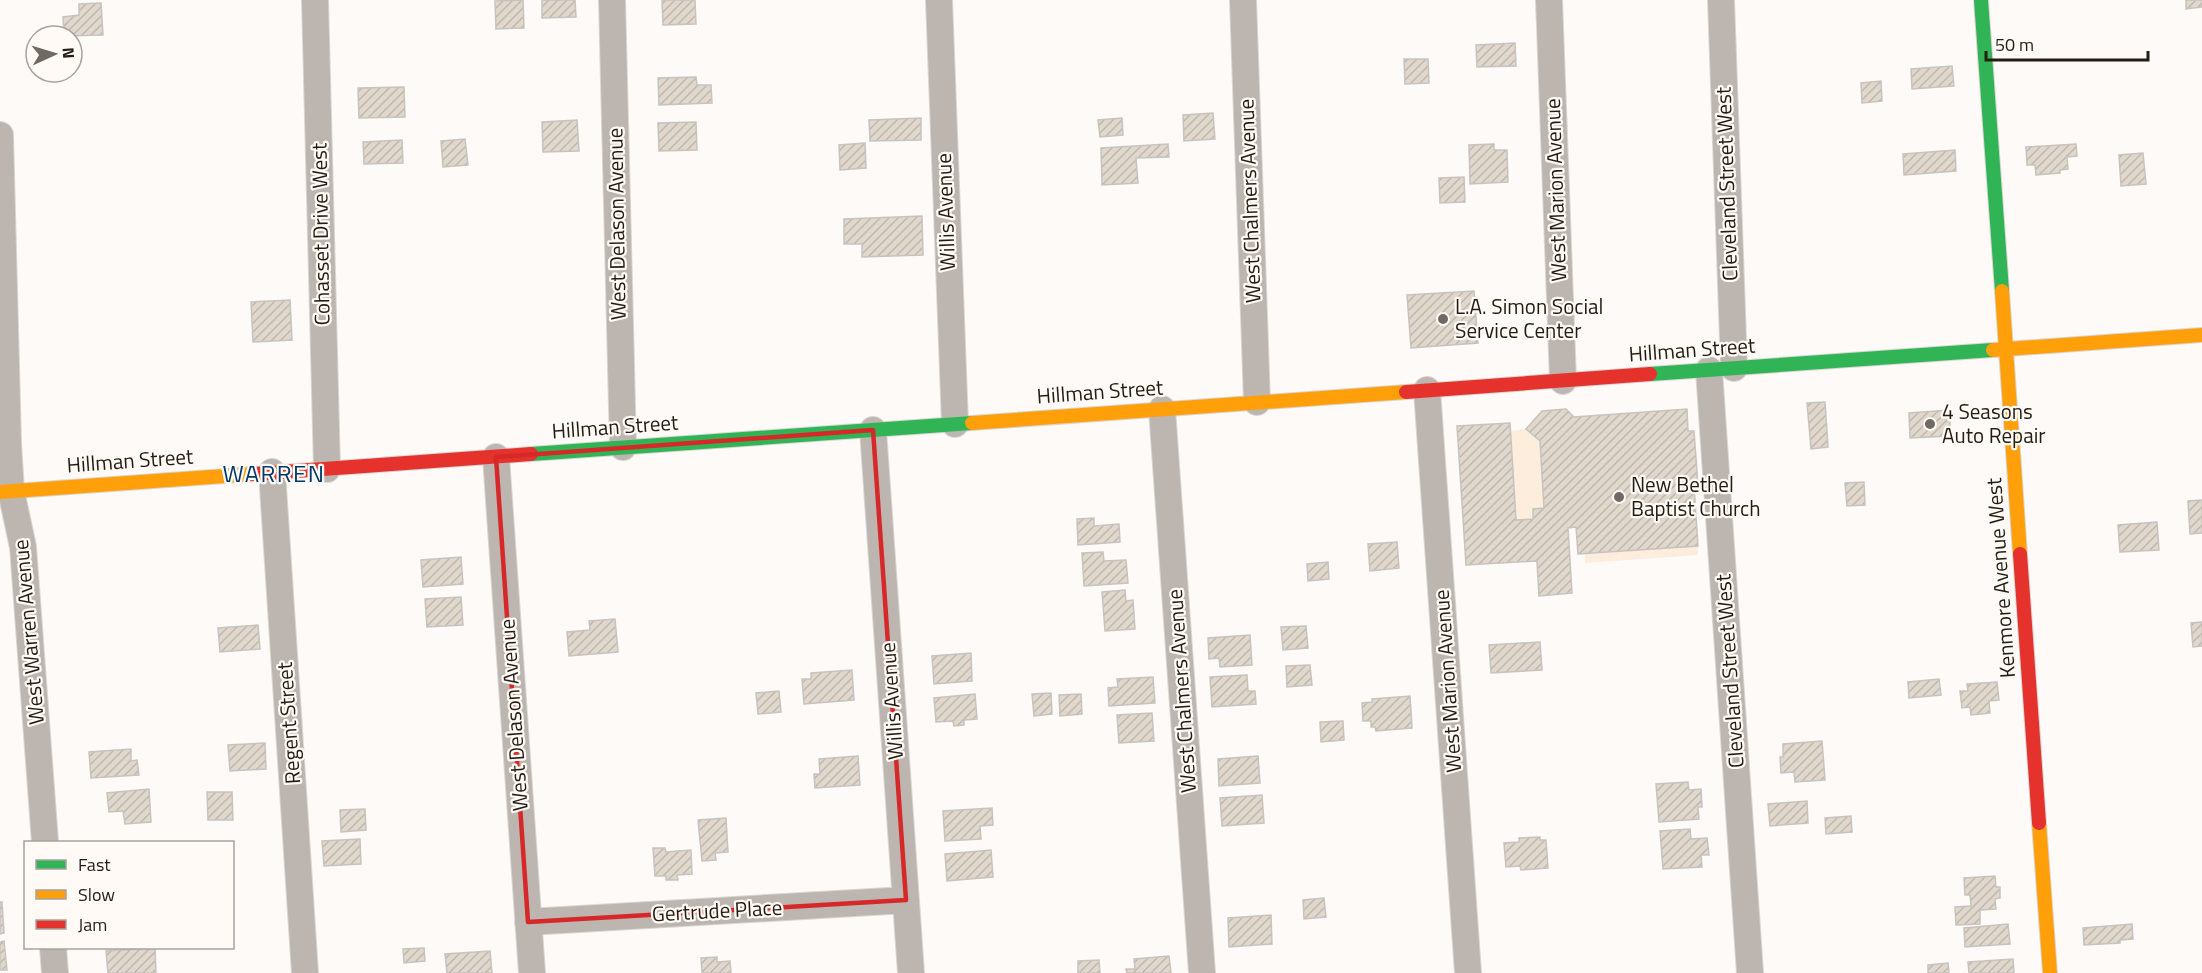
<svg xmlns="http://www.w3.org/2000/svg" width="2202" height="973" font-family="'Titillium Web',sans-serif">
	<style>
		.grass { fill: #fceddc }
		.building { fill: url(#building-hatch); stroke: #c8c3be; stroke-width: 1.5 }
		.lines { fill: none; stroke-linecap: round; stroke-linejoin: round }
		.street-casing { stroke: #d9d7d4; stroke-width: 28 }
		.fast-casing { stroke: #d9d7d4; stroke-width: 16 }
		.slow-casing { stroke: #d9d7d4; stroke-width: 16 }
		.jam-casing { stroke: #d9d7d4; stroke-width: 16 }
		.street { stroke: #bcb5b0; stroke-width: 26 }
		.fast { stroke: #30b455; stroke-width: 14 }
		.slow { stroke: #ff9f0a; stroke-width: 14 }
		.jam { stroke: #e5322d; stroke-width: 14 }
		.marked { fill: none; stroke: #d62828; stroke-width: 4.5; stroke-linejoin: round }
		.poi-dot { fill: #706a64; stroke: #fffaf6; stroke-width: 2 }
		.labels { text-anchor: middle; stroke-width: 4.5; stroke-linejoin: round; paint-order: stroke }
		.street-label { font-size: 21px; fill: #241d14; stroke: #fffaf6 }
		.poi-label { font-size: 21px; fill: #241d14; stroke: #fffaf6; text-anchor: start }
		.quarter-label { font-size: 24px; letter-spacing: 1.5px; fill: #003a6b; stroke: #fffaf6 }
	</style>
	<defs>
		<pattern id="building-hatch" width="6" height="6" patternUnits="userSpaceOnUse" patternTransform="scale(1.5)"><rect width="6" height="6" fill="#e0d7cd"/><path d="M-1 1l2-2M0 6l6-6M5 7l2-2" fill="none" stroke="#c0b8af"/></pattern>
	</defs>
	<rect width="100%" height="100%" fill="#fdfaf8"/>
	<path class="grass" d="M1526,429L1540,441L1544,508L1533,509V519L1516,520L1510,431Z
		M1698,546V555L1585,563V554Z"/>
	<path class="building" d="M523,0L524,28L496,29L495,1Z
		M542,0H575L576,17L542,18Z
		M662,0H695L696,24L663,25Z
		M2186,0H2202V7L2186,9Z
		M101,3L103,35L64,36L63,17L79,15V4Z
		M1515,43L1516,66L1477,67L1476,45Z
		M1404,59H1428L1429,83L1405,84Z
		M1952,66L1954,86L1912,89L1911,69Z
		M696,77L697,85H711L712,103L659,105L658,78Z
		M1881,81L1882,101L1862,103L1861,83Z
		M404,87L405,117L359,118L358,88Z
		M1213,113L1215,139L1184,141L1183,115Z
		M921,118V140L870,141L869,120Z
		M1122,118L1123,135L1100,137L1098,120Z
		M577,120L579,151L543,152L542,122Z
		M696,122L697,150L659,151L658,123Z
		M465,139L468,165L443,167L441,141Z
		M402,140L403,163L364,164L363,142Z
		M865,143L866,168L840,170L839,145Z
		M1168,144L1169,157L1136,158L1138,183L1102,185L1101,148Z
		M1494,144V150H1507L1508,182L1470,184L1469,145Z
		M2076,144L2077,156L2067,157L2068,169L2060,170V173L2036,175L2035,165H2027L2026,147Z
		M1955,150L1956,171L1904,175L1903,154Z
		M2143,153L2146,184L2121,186L2119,155Z
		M1464,177L1465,202L1440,203L1439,178Z
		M922,216L923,255L862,257V244H844V219Z
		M1474,291L1478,343L1411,348L1407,295Z
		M290,300L292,340L253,342L251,302Z
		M1825,402L1828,447L1811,449L1807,403Z
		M1566,409L1574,417L1687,409L1688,431H1694L1698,485H1694L1698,546L1578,554L1576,527L1568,528L1572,593L1539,596L1537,561L1466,565L1457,426L1510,423L1516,520L1533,519V509L1544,508L1540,441L1526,429L1542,411Z
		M1949,410L1951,436L1910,438L1909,413Z
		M1864,482L1865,505L1847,506L1845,483Z
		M2202,500V533L2190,534L2188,501Z
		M1094,518V526L1119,524L1120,542L1078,545L1077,519Z
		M2157,522L2159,550L2120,552L2118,525Z
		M1397,542L1399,568L1370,571L1368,544Z
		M1103,552L1104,561L1126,560L1128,583L1084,586L1082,553Z
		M461,557L463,584L423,587L421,560Z
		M1328,562L1329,579L1308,581L1307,564Z
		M1125,590L1126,601L1133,600L1135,629L1105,631L1102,592Z
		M461,597L463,625L427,627L425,599Z
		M615,619L618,652L569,656L567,632L590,630L589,621Z
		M2202,622V646L2193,647L2191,623Z
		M258,625L260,649L220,652L218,628Z
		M1306,626L1308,648L1283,650L1281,627Z
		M1250,635L1252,665L1220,667L1219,658L1209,659L1208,638Z
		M1540,642L1542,670L1491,673L1489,645Z
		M971,653L972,681L934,684L932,656Z
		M1310,665L1312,685L1287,687L1286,666Z
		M852,670L854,700L804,704L802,679H811V673Z
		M1247,675L1248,691H1255L1256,704L1212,707L1210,677Z
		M1153,677L1155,703L1109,706L1108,688L1118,687L1117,679Z
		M1939,679L1941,695L1909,698L1908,682Z
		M1997,682L1999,700L1989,701L1990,713L1971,715L1970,707L1962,708L1960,691H1968L1967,684Z
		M779,691L781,712L758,714L756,693Z
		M1051,693L1052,714L1034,716L1032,694Z
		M975,694L977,719L964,720V725L954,726L953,721L936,722L934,698Z
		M1081,694L1082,714L1060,716L1059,695Z
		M1410,696L1412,728L1376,731L1375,727H1371V721H1363L1362,703L1372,702V699Z
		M1152,713L1154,741L1119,743L1117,715Z
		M1343,721L1344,740L1321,742L1320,722Z
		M1822,741L1825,780L1795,782L1794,772L1781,773L1780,757H1783V744Z
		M265,743L266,769L230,771L228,745Z
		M131,749V761L137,760L139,775L91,778L89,752Z
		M858,756L860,785L815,788L814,774H820L819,759Z
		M1258,756L1260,783L1219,786L1218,759Z
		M1688,782L1689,790L1701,789L1702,807H1698L1699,819L1659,822L1656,784Z
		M149,789L151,822L125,824L123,811L109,812L107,793Z
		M207,792H232L233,820H208Z
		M1262,795L1264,823L1222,826L1220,798Z
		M1807,801L1808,823L1770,826L1768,804Z
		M992,808L993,825L980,826L981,839L945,841L943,811Z
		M365,809L366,830L341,832L340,810Z
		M1851,816L1852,832L1826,834L1825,818Z
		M726,818L728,852L715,853L716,860L702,861L698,820Z
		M1690,829L1691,839L1707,838L1709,855H1701L1702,867L1663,869L1660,831Z
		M1540,837V840H1546L1548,868L1521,870L1520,866L1506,867L1504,843L1519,842V838Z
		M360,839L361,864L324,866L322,841Z
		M653,848H665L666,852L691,850L692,874L677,875L678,880H666V876H655Z
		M991,850L993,877L947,881L945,854Z
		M1995,876L1996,887H2000V898L1995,899L1996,909L1980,910V924L1956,925L1955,907L1971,906L1970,895H1965L1964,878Z
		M1324,898L1326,917L1304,919L1303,900Z
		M0,902H2L4,933L0,934Z
		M1271,915L1272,944L1229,947L1228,918Z
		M2008,924L2010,944L1965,947L1964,928Z
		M2132,924L2133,939L2120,940V943L2084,945L2083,928Z
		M4,941L7,970H0V942Z
		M155,948L156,973H108L106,951Z
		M424,948L425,961L404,963L403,949Z
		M490,951L492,973H447L445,954Z
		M1169,956L1171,973H1127L1126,969H1135L1134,959Z
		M717,957V962L730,961L731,973H702L701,958Z
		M2013,959L2014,973H1969L1968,962Z
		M1099,960L1100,973H1078V961Z
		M1948,963L1949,973H1928V965Z"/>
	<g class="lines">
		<g class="street-casing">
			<path id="street" d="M315,0L327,469
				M612,0L623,447
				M939,0L955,424
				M1243,0L1257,402
				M1549,0L1563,381
				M1721,0L1734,368
				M0,135L8,443L11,491L23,547L45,842
				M1709,370L1750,973
				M1427,390L1468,973
				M1162,409L1202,973
				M873,430L911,973
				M496,457L532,973
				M272,472L305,973
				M528,922L906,900
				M53,948L55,973"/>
		</g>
		<g class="fast-casing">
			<path id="fast" d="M1981,0L2002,291
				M1650,374L1993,350
				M531,454L972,423"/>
		</g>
		<g class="slow-casing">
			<path id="slow" d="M2002,291L2020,554
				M1993,350L2202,335
				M972,423L1406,392
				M0,492L253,474
				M2039,823L2050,973"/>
		</g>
		<g class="jam-casing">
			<path id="jam" d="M1406,392L1650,374
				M253,474L531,454
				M2020,554L2039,823"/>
		</g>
		<use href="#street" class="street"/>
		<use href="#fast" class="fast"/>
		<use href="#slow" class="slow"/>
		<use href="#jam" class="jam"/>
	</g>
	<path class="marked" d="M873,430L906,900L528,922L496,457Z"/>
	<g class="poi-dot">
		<circle cx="1443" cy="319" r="6"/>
		<circle cx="1930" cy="424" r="6"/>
		<circle cx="1619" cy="497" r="6"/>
	</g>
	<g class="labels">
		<g class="street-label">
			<text transform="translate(1727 184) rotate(-92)" y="7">Cleveland Street West</text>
			<text transform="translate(1556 190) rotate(-92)" y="7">West Marion Avenue</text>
			<text transform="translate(1250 201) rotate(-92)" y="7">West Chalmers Avenue</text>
			<text transform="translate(946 212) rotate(-92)" y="7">Willis Avenue</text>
			<text transform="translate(617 224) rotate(-91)" y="7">West Delason Avenue</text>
			<text transform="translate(321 234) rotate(-91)" y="7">Cohasset Drive West</text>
			<text transform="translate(1692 350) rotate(-4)" y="7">Hillman Street</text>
			<text transform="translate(1100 392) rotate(-4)" y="7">Hillman Street</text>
			<text transform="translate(615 427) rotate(-4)" y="7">Hillman Street</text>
			<text transform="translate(130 461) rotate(-4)" y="7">Hillman Street</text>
			<text transform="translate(2001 578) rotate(-94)" y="7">Kenmore Avenue West</text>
			<text transform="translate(29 632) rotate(-95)" y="7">West Warren Avenue</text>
			<text transform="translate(1730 671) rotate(-94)" y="7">Cleveland Street West</text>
			<text transform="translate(1448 681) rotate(-94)" y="7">West Marion Avenue</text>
			<text transform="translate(1182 691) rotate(-94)" y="7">West Chalmers Avenue</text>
			<text transform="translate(892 701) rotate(-94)" y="7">Willis Avenue</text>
			<text transform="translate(514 715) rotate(-94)" y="7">West Delason Avenue</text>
			<text transform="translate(289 723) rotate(-94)" y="7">Regent Street</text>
			<text transform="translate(717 911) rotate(-3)" y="7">Gertrude Place</text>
		</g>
		<g class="poi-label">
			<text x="1455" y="314">L.A. Simon Social<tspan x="1455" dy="24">Service Center</tspan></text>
			<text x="1942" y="419">4 Seasons<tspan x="1942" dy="24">Auto Repair</tspan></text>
			<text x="1631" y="492">New Bethel<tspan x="1631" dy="24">Baptist Church</tspan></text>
		</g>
		<g class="quarter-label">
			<text x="274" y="482">WARREN</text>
		</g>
	</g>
	<rect x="24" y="841" width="210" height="108" fill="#fffaf6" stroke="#a7a29c" stroke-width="1.5"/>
	<rect x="36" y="860" width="30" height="9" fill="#30b455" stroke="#a7a29c" stroke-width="1.5"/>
	<text x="78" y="871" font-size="18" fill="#241d14">Fast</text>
	<rect x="36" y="890" width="30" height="9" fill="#ff9f0a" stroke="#a7a29c" stroke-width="1.5"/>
	<text x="78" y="901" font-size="18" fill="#241d14">Slow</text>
	<rect x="36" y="920" width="30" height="9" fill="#e5322d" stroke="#a7a29c" stroke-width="1.5"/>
	<text x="78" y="931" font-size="18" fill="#241d14">Jam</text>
	<g transform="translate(54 54) rotate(86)"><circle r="28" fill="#fffaf6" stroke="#a7a29c" stroke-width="1.5"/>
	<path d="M0-4.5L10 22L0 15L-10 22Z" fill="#706a64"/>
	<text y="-9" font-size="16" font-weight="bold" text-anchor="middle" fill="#241d14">N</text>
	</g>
	<path d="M1986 51v9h162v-9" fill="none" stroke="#241d14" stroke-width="3"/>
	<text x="1995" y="51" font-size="18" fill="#241d14" stroke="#fffaf6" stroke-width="4.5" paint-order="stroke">50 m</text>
</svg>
